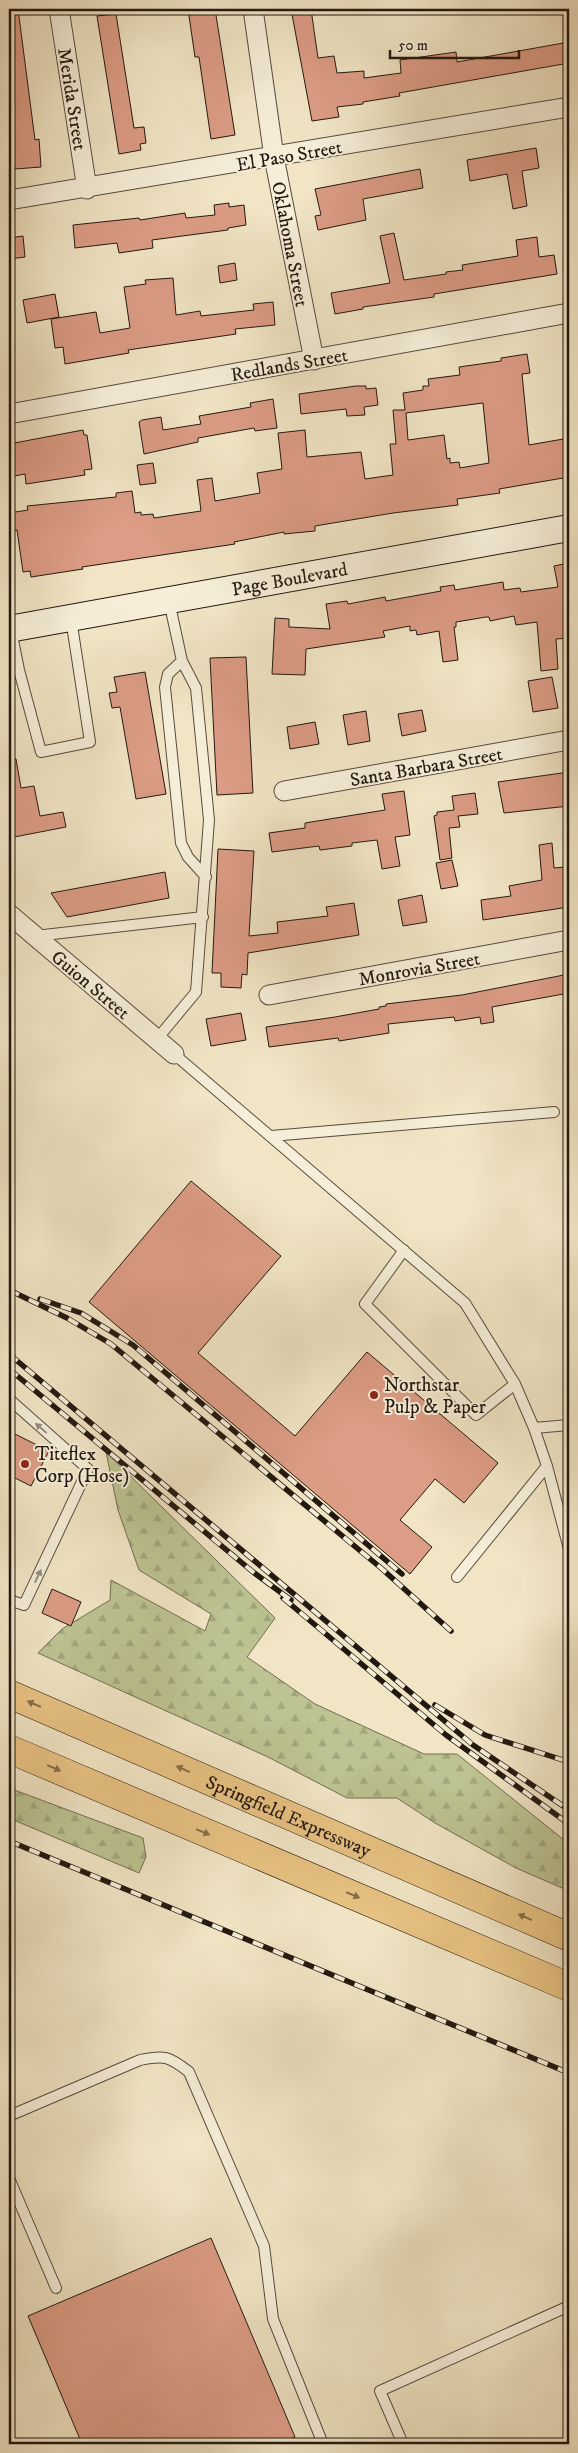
<svg xmlns="http://www.w3.org/2000/svg" width="578" height="2453" font-family="'IM FELL DW Pica',serif">
	<style>
		.forest { fill: url(#forest-firs); stroke: #706e51 }
		.building { fill: #dc9c85; stroke: #231810; fill-rule: evenodd }
		.lines { fill: none; stroke-linecap: round; stroke-linejoin: round }
		.lane-casing { stroke: #564b3d; stroke-width: 12 }
		.street-casing { stroke: #564b3d; stroke-width: 21 }
		.secondary-casing { stroke: #231810; stroke-width: 28 }
		.highway-casing { stroke: #231810; stroke-width: 29 }
		.lane { stroke: #f6eed9; stroke-width: 10 }
		.street { stroke: #f6eed9; stroke-width: 19 }
		.secondary { stroke: #f6eed9; stroke-width: 26 }
		.highway { stroke: #e8c282; stroke-width: 28 }
		.rail-casing { stroke: #231810; stroke-width: 5.5 }
		.rail { stroke: #f6eed9; stroke-width: 4; stroke-dasharray: 11; stroke-linecap: butt }
		.oneway { fill: #978e7f }
		.oneway2 { fill: #866d49 }
		.poi-dot { fill: #8f2418; stroke: #f6eed9; stroke-width: 2 }
		.labels { text-anchor: middle; stroke-width: 4; stroke-linejoin: round; paint-order: stroke }
		.street-label { font-size: 19px; fill: #231810; stroke: #f6eed9 }
		.poi-label { font-size: 19px; fill: #231810; stroke: #f6eed9; text-anchor: start }
	</style>
	<defs>
		<pattern id="forest-firs" width="22" height="20" patternUnits="userSpaceOnUse" patternTransform="scale(1.25)"><rect width="22" height="20" fill="#bdc392"/><path d="M5 1l3.5 6h-7zM16 11l3.5 6h-7z" fill="#a2a77d"/></pattern>
	</defs>
	<rect width="100%" height="100%" fill="#f1e5c5"/>
	<filter id="stains"><feTurbulence type="fractalNoise" baseFrequency=".004" numOctaves="4"/><feColorMatrix values="0 0 0 0 .2 0 0 0 0 .09 0 0 0 0 .02 0 0 0 .5 -.17"/></filter>
	<radialGradient id="worn" r=".72"><stop offset=".6" stop-color="#630" stop-opacity="0"/><stop offset="1" stop-color="#630" stop-opacity=".3"/></radialGradient>
	<path class="forest" d="M106,1452L275,1618L247,1657L315,1704L424,1754H457L569,1844V1891L516,1868L435,1823L397,1798H347L268,1757L38,1653L62,1629L110,1600L111,1580L205,1631L211,1614L139,1570L118,1510Z
		M9,1788L143,1838L146,1857L139,1873L9,1818Z"/>
	<path class="building" d="M9,9H18L35,140L39,139L41,167L15,169L9,115V106L13,105L9,81Z
		M188,9H215L235,135L211,139L199,57H195Z
		M291,9H311L318,58L334,56L337,73L364,71V78L401,73L400,60L456,52L457,62L569,42V63L399,93L400,96L363,102V104L337,107L339,117L312,121Z
		M116,14L134,128L144,127L146,143L140,144L141,150L119,154L97,16Z
		M536,148L539,168L522,171L527,206L513,209L507,174L470,181L467,160Z
		M420,169L423,188L363,199L366,220L318,230L315,216L321,215L315,189Z
		M229,203V207L244,205L246,225L228,228V230L152,240L153,248L119,253L117,243L75,248L73,225L139,218L140,220L185,213L186,218L215,215L214,205Z
		M394,233L404,280L446,274V272L463,270L462,265L518,256L516,240L537,237L539,257L554,255L557,274L434,294V297L363,307V309L335,314L331,293L390,283L380,236Z
		M23,236L25,257L9,259V238Z
		M235,263L237,280L220,283L218,266Z
		M173,278L176,315L200,311L201,316L254,310L253,304L273,302L275,325L235,329L236,334L128,350L129,353L65,364L63,347L55,348L51,319L96,312L100,333L130,328L124,287L146,284L145,280Z
		M55,294L59,317L27,323L23,300Z
		M527,354L530,373L522,374L529,445L569,438V477L499,489L500,493L457,499L458,505L393,513L315,526V531L284,534V532L234,542L235,544L82,567L83,569L31,577L30,571L23,572L17,530L9,531V513L28,510L27,506L116,497V493L132,491L135,513L141,512V515L153,514L154,518L201,511L197,480L212,478L215,501L260,493L257,473L282,469L278,433L305,430L307,457L361,452L365,479L393,475L390,444H396L393,410H405L403,393L423,390V386H429L428,379L460,375L459,367L501,361V358ZM483,403L489,463L460,468L459,462L450,463V458L447,459L444,435L408,440L406,413Z
		M356,386H366V389L376,388L378,405L364,407L365,415L347,416L346,409L301,414L299,394Z
		M273,399L277,428L255,431L254,428L198,438V442L144,454L139,422L142,420L161,417L163,430L201,424L199,416L251,407L250,403Z
		M83,430L84,435H87L92,469L84,470L85,475L26,484L25,474L9,477V444Z
		M153,463L156,483L140,485L137,465Z
		M569,563V638L556,639L558,669L541,671L537,622L516,625L514,616L490,621L489,617H486L456,622V627H454L458,660L443,662L439,631L417,635L416,630L410,631V626L383,631L385,637L306,649L305,675L272,674L275,618L289,619V627L330,629L326,604L347,601L348,604L385,597L386,601L441,591L440,587L454,585L455,590L503,582L504,590L520,588L521,592L558,587L554,566Z
		M246,657L253,793L217,795L210,658Z
		M145,672L166,794L136,799L120,707L112,708L109,693L117,692L114,677Z
		M552,677L558,708L533,712L528,681Z
		M422,710L426,731L402,736L398,714Z
		M366,711L370,741L348,745L343,715Z
		M315,722L319,744L290,749L287,727Z
		M16,759L21,788L34,786L40,816L63,812L66,827L9,838V760Z
		M569,772V806L504,813L498,782Z
		M404,791L410,835L395,837L400,866L382,869L377,840L352,843V846L320,850L319,846L272,852L269,833L305,828V823L385,810L382,794Z
		M475,793L478,814L458,816L460,827L449,828L452,858L440,860L434,816L437,815V812L454,810L452,796Z
		M552,843L554,868L565,867L566,876H569V907L483,920L481,900L511,896L509,886L542,880L539,845Z
		M218,849L254,851L249,936L278,933L277,922L328,916L326,907L354,903L359,935L248,953L247,975L242,974L241,988L221,987V973H212Z
		M452,860L458,886L441,889L436,863Z
		M165,872L169,898L67,917L51,893Z
		M422,895L427,922L403,926L398,900Z
		M569,974V993L492,1007L494,1022L481,1024L480,1017L455,1021L454,1017L388,1024L389,1033L339,1041L338,1038L269,1047L266,1027L335,1017L379,1009V1007L386,1006V1004L462,995Z
		M241,1013L246,1040L211,1046L206,1019Z
		M191,1181L281,1256L198,1353L295,1436L367,1352L498,1463L464,1503L435,1479L400,1520L432,1547L410,1574L89,1302Z
		M9,1431L49,1451L31,1486L9,1475Z
		M52,1589L81,1602L71,1626L42,1613Z
		M211,2238L295,2437L278,2444H82L28,2316Z"/>
	<g class="lines">
		<g class="lane-casing">
			<path id="lane" d="M11,630L19,670L41,752L90,742L71,619
				M182,661L168,674L165,687L181,843L188,857L206,877
				M35,936L203,917
				M157,1039L196,992L209,820L196,688L182,661L169,601
				M174,1054L465,1303L515,1384L534,1428L547,1466L569,1549
				M271,1136L554,1112
				M404,1250L365,1304L476,1415L515,1384
				M9,1399L88,1469L24,1605L9,1600
				M534,1428L569,1425
				M457,1577L547,1466
				M9,2116L140,2060C164,2055 169,2056 189,2072L264,2246L273,2319L323,2444
				M9,2178L56,2288
				M403,2444L380,2391L569,2306"/>
		</g>
		<g class="street-casing">
			<path id="street" d="M59,9L87,189
				M253,9L274,157L314,360
				M9,200L569,107
				M9,414L569,313
				M284,791L569,740
				M9,914L174,1054
				M269,995L569,940"/>
		</g>
		<g class="secondary-casing">
			<g id="secondary">
				<path id="s1" d="M9,629L569,528"/>
			</g>
		</g>
		<g class="highway-casing">
			<g id="highway">
				<path id="s2" d="M9,1694L569,1937"/>
				<path d="M9,1749L569,1987"/>
			</g>
		</g>
		<use href="#lane" class="lane"/>
		<use href="#street" class="street"/>
		<use href="#secondary" class="secondary"/>
		<use href="#highway" class="highway"/>
		<g class="rail-casing">
			<path id="rail" d="M9,1290L67,1318L111,1344L381,1568L451,1631
				M40,1299L81,1313L133,1345L402,1574
				M9,1354L473,1745L569,1810
				M9,1369L253,1572L291,1600
				M283,1598L446,1735L569,1824
				M435,1705L485,1735L569,1762
				M9,1841L569,2073"/>
		</g>
		<use href="#rail" class="rail"/>
	</g>
	<defs><path id="oneway-solid" d="M-6-.8H1V-3.2L6.5 0L1 3.2V.8H-6Z" transform="scale(1.25)"/></defs>
	<g class="oneway">
		<use href="#oneway-solid" transform="translate(41 1428) rotate(-139)"/>
		<use href="#oneway-solid" transform="translate(38 1576) rotate(-65)"/>
	</g>
	<g class="oneway2">
		<use href="#oneway-solid" transform="translate(34 1704) rotate(-157)"/>
		<use href="#oneway-solid" transform="translate(54 1768) rotate(23)"/>
		<use href="#oneway-solid" transform="translate(183 1769) rotate(-156)"/>
		<use href="#oneway-solid" transform="translate(203 1832) rotate(23)"/>
		<use href="#oneway-solid" transform="translate(353 1895) rotate(23)"/>
		<use href="#oneway-solid" transform="translate(525 1917) rotate(-156)"/>
	</g>
	<g class="poi-dot">
		<circle cx="374" cy="1395" r="5"/>
		<circle cx="25" cy="1464" r="5"/>
	</g>
	<g class="labels">
		<g class="street-label">
			<text transform="translate(73 99) rotate(81)" y="7">Merida Street</text>
			<text transform="translate(289 155) rotate(-10)" y="7">El Paso Street</text>
			<text transform="translate(291 244) rotate(79)" y="7">Oklahoma Street</text>
			<text transform="translate(289 364) rotate(-10)" y="7">Redlands Street</text>
			<text dy="7" stroke="none"><textPath href="#s1" startOffset="285">Page Boulevard</textPath></text>
			<text transform="translate(426 766) rotate(-10)" y="7">Santa Barbara Street</text>
			<text transform="translate(419 968) rotate(-10)" y="7">Monrovia Street</text>
			<text transform="translate(91 984) rotate(40)" y="7">Guion Street</text>
			<text dy="7" stroke="none"><textPath href="#s2" startOffset="305">Springfield Expressway</textPath></text>
		</g>
		<g class="poi-label">
			<text x="384" y="1391">Northstar<tspan x="384" dy="22">Pulp &amp; Paper</tspan></text>
			<text x="35" y="1460">Titeflex<tspan x="35" dy="22">Corp (Hose)</tspan></text>
		</g>
	</g>
	<rect width="578" height="2453" fill="none" stroke="#f1e5c5" stroke-width="30"/>
	<rect x="10" y="10" width="558" height="2433" fill="none" stroke="#231810" stroke-width="2.5"/>
	<rect x="15" y="15" width="548" height="2423" fill="none" stroke="#231810"/>
	<path d="M390 50v8h129v-8" fill="none" stroke="#231810" stroke-width="2.5"/>
	<text x="398" y="50" font-size="15" fill="#231810" stroke="#f6eed9" stroke-width="4" paint-order="stroke">50 m</text>
	<rect width="100%" height="100%" filter="url(#stains)"/>
	<rect width="100%" height="100%" fill="url(#worn)"/>
</svg>
